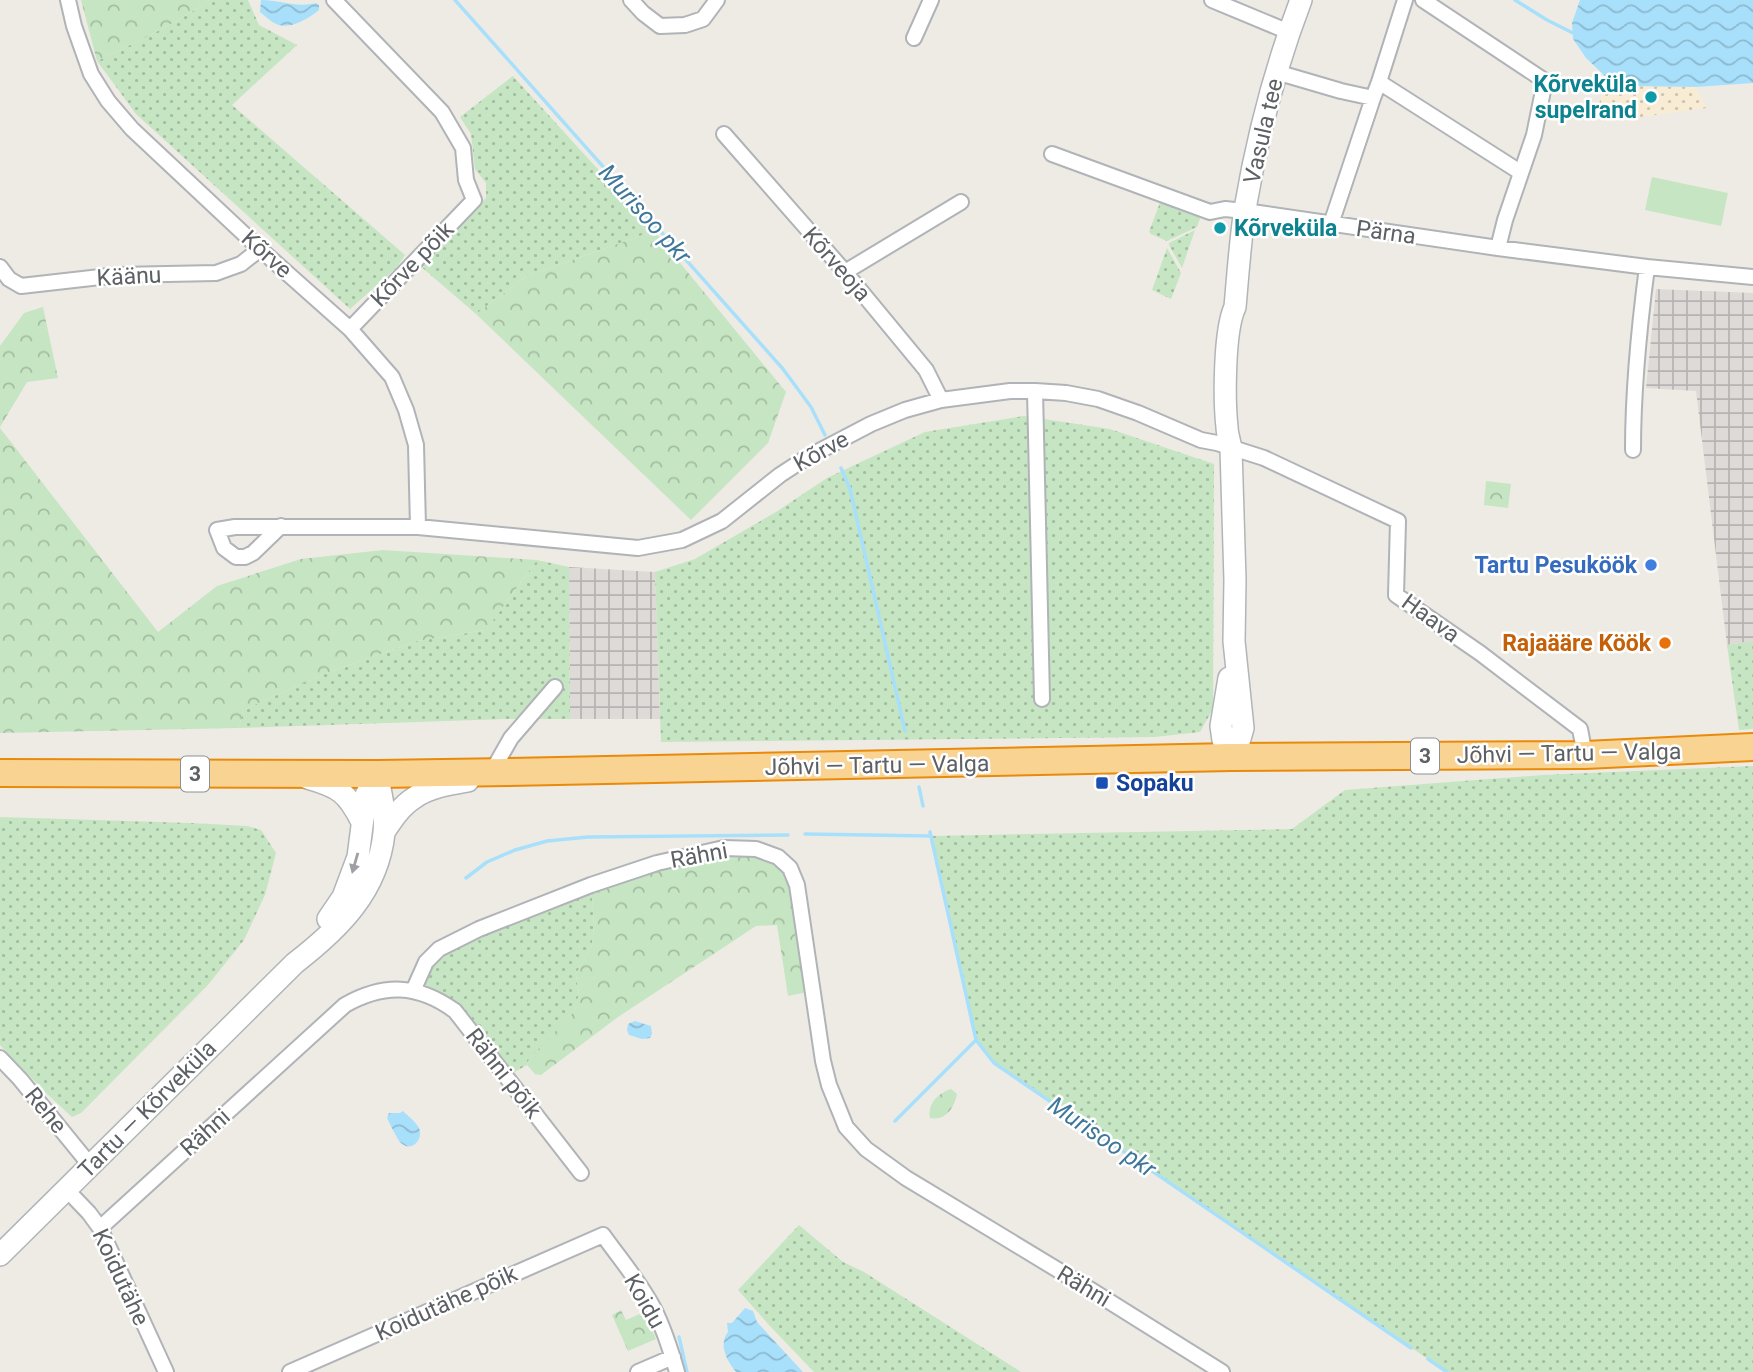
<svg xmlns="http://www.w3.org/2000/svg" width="1753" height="1372" font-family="Roboto,sans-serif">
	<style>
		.industrial { fill: url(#industrial-grid) }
		.grass { fill: url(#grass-dots) }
		.forest { fill: url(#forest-crowns) }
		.sand { fill: url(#sand-dots) }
		.pitch { fill: #c6e5c2 }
		.water { fill: url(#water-waves) }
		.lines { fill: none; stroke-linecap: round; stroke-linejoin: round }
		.stream { stroke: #a8e0fb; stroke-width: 3.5 }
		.street-casing { stroke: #b0b3b7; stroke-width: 18 }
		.secondary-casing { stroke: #b1b5b9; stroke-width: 24 }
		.highway-casing { stroke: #e98a0b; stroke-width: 30 }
		.street { stroke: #fff; stroke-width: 14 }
		.secondary { stroke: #fff; stroke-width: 21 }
		.highway { stroke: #f8d392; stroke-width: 26 }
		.oneway { fill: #9ea0a3 }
		.culture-dot { fill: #0f9aa8; stroke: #fff; stroke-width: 2.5 }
		.shop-dot { fill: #3f7fe0; stroke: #fff; stroke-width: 2.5 }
		.food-dot { fill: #e8710a; stroke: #fff; stroke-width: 2.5 }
		.transit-dot { fill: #1a4fb4; stroke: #fff; stroke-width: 2.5 }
		.labels { text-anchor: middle; stroke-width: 5; stroke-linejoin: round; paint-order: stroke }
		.shield { fill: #fff; stroke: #8e9093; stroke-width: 2 }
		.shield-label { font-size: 21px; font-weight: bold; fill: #5d6165 }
		.culture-label { font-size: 23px; font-weight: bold; fill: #0d838f; stroke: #fff; text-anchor: end }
		.street-label { font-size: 23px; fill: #5d6165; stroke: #fff }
		.shop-label { font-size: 23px; font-weight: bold; fill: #366cbe; stroke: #fff; text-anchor: end }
		.food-label { font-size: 23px; font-weight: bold; fill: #c56008; stroke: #fff; text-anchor: end }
		.transit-label { font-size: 23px; font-weight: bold; fill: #164399; stroke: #fff; text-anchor: start }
		.water-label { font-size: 24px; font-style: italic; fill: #3f779b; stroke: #fff }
	</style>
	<defs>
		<pattern id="industrial-grid" width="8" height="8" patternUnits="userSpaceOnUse" patternTransform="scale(1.75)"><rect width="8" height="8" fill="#dddad7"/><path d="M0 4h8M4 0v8" fill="none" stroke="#b6b4b2"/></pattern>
		<pattern id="grass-dots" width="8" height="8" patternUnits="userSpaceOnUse" patternTransform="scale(1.75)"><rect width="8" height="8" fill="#c6e5c2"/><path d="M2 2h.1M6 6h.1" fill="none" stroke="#a4bda1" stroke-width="1.8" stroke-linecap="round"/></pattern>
		<pattern id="forest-crowns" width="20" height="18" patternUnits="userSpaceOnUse" patternTransform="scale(1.75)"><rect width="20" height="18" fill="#c6e5c2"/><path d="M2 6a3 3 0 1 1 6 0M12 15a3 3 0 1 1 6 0" fill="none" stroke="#a4bda1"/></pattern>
		<pattern id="sand-dots" width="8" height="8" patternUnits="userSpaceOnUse" patternTransform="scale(1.75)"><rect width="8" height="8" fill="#f9ecd5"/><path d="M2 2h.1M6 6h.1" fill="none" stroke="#cdc3b0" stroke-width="1.8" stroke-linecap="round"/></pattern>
		<pattern id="water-waves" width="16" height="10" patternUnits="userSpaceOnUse" patternTransform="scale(1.75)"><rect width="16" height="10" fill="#a8e0fb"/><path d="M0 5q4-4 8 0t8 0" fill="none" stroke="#8cb9cf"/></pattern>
	</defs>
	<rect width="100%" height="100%" fill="#eeebe5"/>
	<path class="industrial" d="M1656,289L1753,293V641L1727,645L1696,391L1646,388Z
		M569,567L655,572L660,719H570Z"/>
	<path class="grass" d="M209,0H248L259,25L297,45L232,105L405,255L397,267L350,309L136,114L97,61C135,42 175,25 209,0Z
		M513,76L654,231L527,276L476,314L419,265L486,198V183L475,169L471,134L460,117Z
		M1161,200L1201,215L1197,227L1167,241L1151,234L1149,232Z
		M1195,230L1182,268L1169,245V243Z
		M1167,248L1181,273L1171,299L1152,290Z
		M1024,416L1110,429L1214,464L1213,709L1200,732L1155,737L661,742L655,572L695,559L776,512L827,478L925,432Z
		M537,560L569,567L570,719H506L239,728L243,710L324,674L417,641L486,630Z
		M1753,641V729L1739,730L1727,645Z
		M1753,766V1372H1447L994,1063L976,1040L931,836L1292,829L1345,790L1543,775Z
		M0,817L191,823L247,826L261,830L276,853L265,895L244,940L207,986L81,1113L72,1117L45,1092L0,1045Z
		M591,885L594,925L592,945L576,974L579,995L573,1014L529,1059L527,1065L506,1077L455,1011L413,991L439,949Z
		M799,1225L843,1262L864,1272L1021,1372H814L769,1325L738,1290Z"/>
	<path class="forest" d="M81,0H209C175,25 135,42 97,61Z
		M654,231L786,392L768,443L691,520L476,314L527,276Z
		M43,307L58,378L27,382L0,427V346L24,313Z
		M0,428L158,632L217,586L301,559L383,550L537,560L486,630L417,641L324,674L243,710L239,728L0,733Z
		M1486,481L1511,484L1508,508L1484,505Z
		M756,849L783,869L790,888L807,992L788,996L777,925L756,926L618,1017L541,1075L535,1074L527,1065L529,1059L573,1013L579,995L576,974L592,945L594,925L591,885L657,863Z
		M951,1089L957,1094C954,1108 946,1121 930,1118C927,1104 938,1093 951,1089Z
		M621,1310L626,1320L644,1312L656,1339L628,1351L612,1315Z"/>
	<path class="sand" d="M1607,78L1632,86L1695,87L1707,108L1626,119L1600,118L1597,110Z"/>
	<path class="pitch" d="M1652,177L1728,193L1721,226L1645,210Z"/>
	<path class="water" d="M261,0C280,0 297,8 316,3L319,5V10C313,15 308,18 300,22C281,30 275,25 260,12Z
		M1580,0H1753V83L1695,87L1632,86L1607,78L1586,58L1573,39L1572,23Z
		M635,1021L651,1026L652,1034L650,1038L642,1039L629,1035L627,1030L628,1024Z
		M403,1111C408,1116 415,1121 419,1128C424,1139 411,1153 401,1143C398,1141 389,1122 387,1118L389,1113H400Z
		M745,1308L753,1311L757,1322L803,1372H736C727,1361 718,1345 728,1332L727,1323H732Z"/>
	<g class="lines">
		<path class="stream" d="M455,0L783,369L811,407L825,435
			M1515,0L1547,20L1573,33
			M841,468L850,489L905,731
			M919,787L923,806
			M930,832L976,1040L994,1063L1411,1348
			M805,834L931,836
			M466,878L487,862L515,850L547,841L588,837L788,835
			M895,1121L975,1041
			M679,1337L687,1372
			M1428,1359L1447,1372"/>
		<g class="street-casing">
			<path id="street" d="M68,0L74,26L91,74L108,101L132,129L260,249L350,329L392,377L406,410L416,445L418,527L638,548L682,540L722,521L780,475L806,458L871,424L905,410L941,400L1010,391H1035L1066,393L1098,399L1138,413L1201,440L1217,443L1264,458L1398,521L1396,595L1480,653L1580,729L1585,755
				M334,0L442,112L463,148L466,180L474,200L350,329
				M631,0L643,13L660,26L685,25L703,19L717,0
				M1212,0L1289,32
				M1423,0L1545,81L1534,135L1505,220L1498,248
				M914,38L931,0
				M1276,72L1341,91L1373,98L1379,82L1405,0
				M1379,82L1520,172
				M724,134L845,272L926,370L941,400
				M1052,154L1210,212L1225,209L1245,211L1498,248L1647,267L1753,277
				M1331,224L1373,98
				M0,267L9,279L21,286L118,275L216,273L241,264L260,249
				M845,272L961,202
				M1035,391L1042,699
				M1633,450C1633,388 1639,328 1647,267
				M281,526L253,553L245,557H236L224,548L217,530L235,527H418
				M491,773L511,738L555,687
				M413,991L426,962L439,949L479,929L591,885L657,863L724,848L756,849L778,857L790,868L797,885L823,1061L829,1085L846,1127L866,1149L906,1178L1091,1290L1222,1372
				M0,1058L20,1079L90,1165
				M66,1189L89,1213L100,1228L166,1372
				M100,1228L345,1005C384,983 418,984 455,1011L581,1173
				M290,1372L603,1235C620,1259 640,1282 654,1309C664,1329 671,1351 677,1372
				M638,1372L673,1357"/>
		</g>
		<g class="secondary-casing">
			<path id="secondary" d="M1229,678L1221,726L1223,740L1231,757
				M1231,757L1239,742L1243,728L1234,641L1235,580L1231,449C1230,441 1227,434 1227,427C1224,400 1224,330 1235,307C1238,274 1240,242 1245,209C1257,138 1275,68 1301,0
				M307,778C339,787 347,792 362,822
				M384,832C392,820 401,806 414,798C429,787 450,784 468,781
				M328,919L343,897L358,857L366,795L377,774
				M0,1255L295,963C339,929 378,891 384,833C386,814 381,793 377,774"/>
		</g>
		<g class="highway-casing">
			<path id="highway" d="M0,773L377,774L509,772L1231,757L1585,755L1753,747"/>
		</g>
		<use href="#street" class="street"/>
		<use href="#secondary" class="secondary"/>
		<use href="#highway" class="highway"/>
	</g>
	<defs><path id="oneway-solid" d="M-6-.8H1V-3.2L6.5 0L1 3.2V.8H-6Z" transform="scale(1.75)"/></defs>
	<use class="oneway" href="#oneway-solid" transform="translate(355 863) rotate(106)"/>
	<g class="culture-dot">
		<circle cx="1651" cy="97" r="7"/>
		<circle cx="1220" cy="228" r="7"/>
	</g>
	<circle class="shop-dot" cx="1651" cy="565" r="7"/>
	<circle class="food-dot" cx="1665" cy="643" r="7"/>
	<rect class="transit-dot" x="1095" y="776" width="14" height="14" rx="3.5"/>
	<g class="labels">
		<g class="shield">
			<rect x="1411" y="738.5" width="28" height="35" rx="5"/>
			<rect x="181" y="756.5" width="28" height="35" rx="5"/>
		</g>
		<g class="shield-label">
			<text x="1425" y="763">3</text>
			<text x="195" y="781">3</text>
		</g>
		<g class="culture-label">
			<text x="1637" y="92">Kõrveküla<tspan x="1637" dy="26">supelrand</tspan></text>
			<text x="1234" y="236" text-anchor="start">Kõrveküla</text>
		</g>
		<g class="street-label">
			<text transform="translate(1263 131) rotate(-77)" y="8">Vasula tee</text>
			<text transform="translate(1386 232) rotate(8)" y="8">Pärna</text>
			<text transform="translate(267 254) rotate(42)" y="8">Kõrve</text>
			<text transform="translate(412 264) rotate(-46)" y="8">Kõrve põik</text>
			<text transform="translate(837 264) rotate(49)" y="8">Kõrveoja</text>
			<text transform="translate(129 276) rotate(-3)" y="8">Käänu</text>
			<text transform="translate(821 451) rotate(-29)" y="8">Kõrve</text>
			<text transform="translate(1431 618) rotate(36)" y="8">Haava</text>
			<text transform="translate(1569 753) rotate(-1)" y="8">Jõhvi — Tartu — Valga</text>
			<text transform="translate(877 765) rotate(-1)" y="8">Jõhvi — Tartu — Valga</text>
			<text transform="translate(699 855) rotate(-10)" y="8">Rähni</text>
			<text transform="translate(504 1073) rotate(52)" y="8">Rähni põik</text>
			<text transform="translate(147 1109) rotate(-45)" y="8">Tartu — Kõrveküla</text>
			<text transform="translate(46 1110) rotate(51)" y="8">Rehe</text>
			<text transform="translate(205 1132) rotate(-42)" y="8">Rähni</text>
			<text transform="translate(121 1277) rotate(65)" y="8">Koidutähe</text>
			<text transform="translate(1084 1286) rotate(31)" y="8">Rähni</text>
			<text transform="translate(645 1301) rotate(60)" y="8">Koidu</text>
			<text transform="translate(446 1303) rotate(-24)" y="8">Koidutähe põik</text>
		</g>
		<g class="shop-label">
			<text x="1637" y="573">Tartu Pesuköök</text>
		</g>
		<g class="food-label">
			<text x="1651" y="651">Rajaääre Köök</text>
		</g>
		<g class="transit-label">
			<text x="1116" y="791">Sopaku</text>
		</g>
		<g class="water-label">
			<text transform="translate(645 214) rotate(48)" y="8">Murisoo pkr</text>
			<text transform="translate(1102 1137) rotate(34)" y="8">Murisoo pkr</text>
		</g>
	</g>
</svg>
